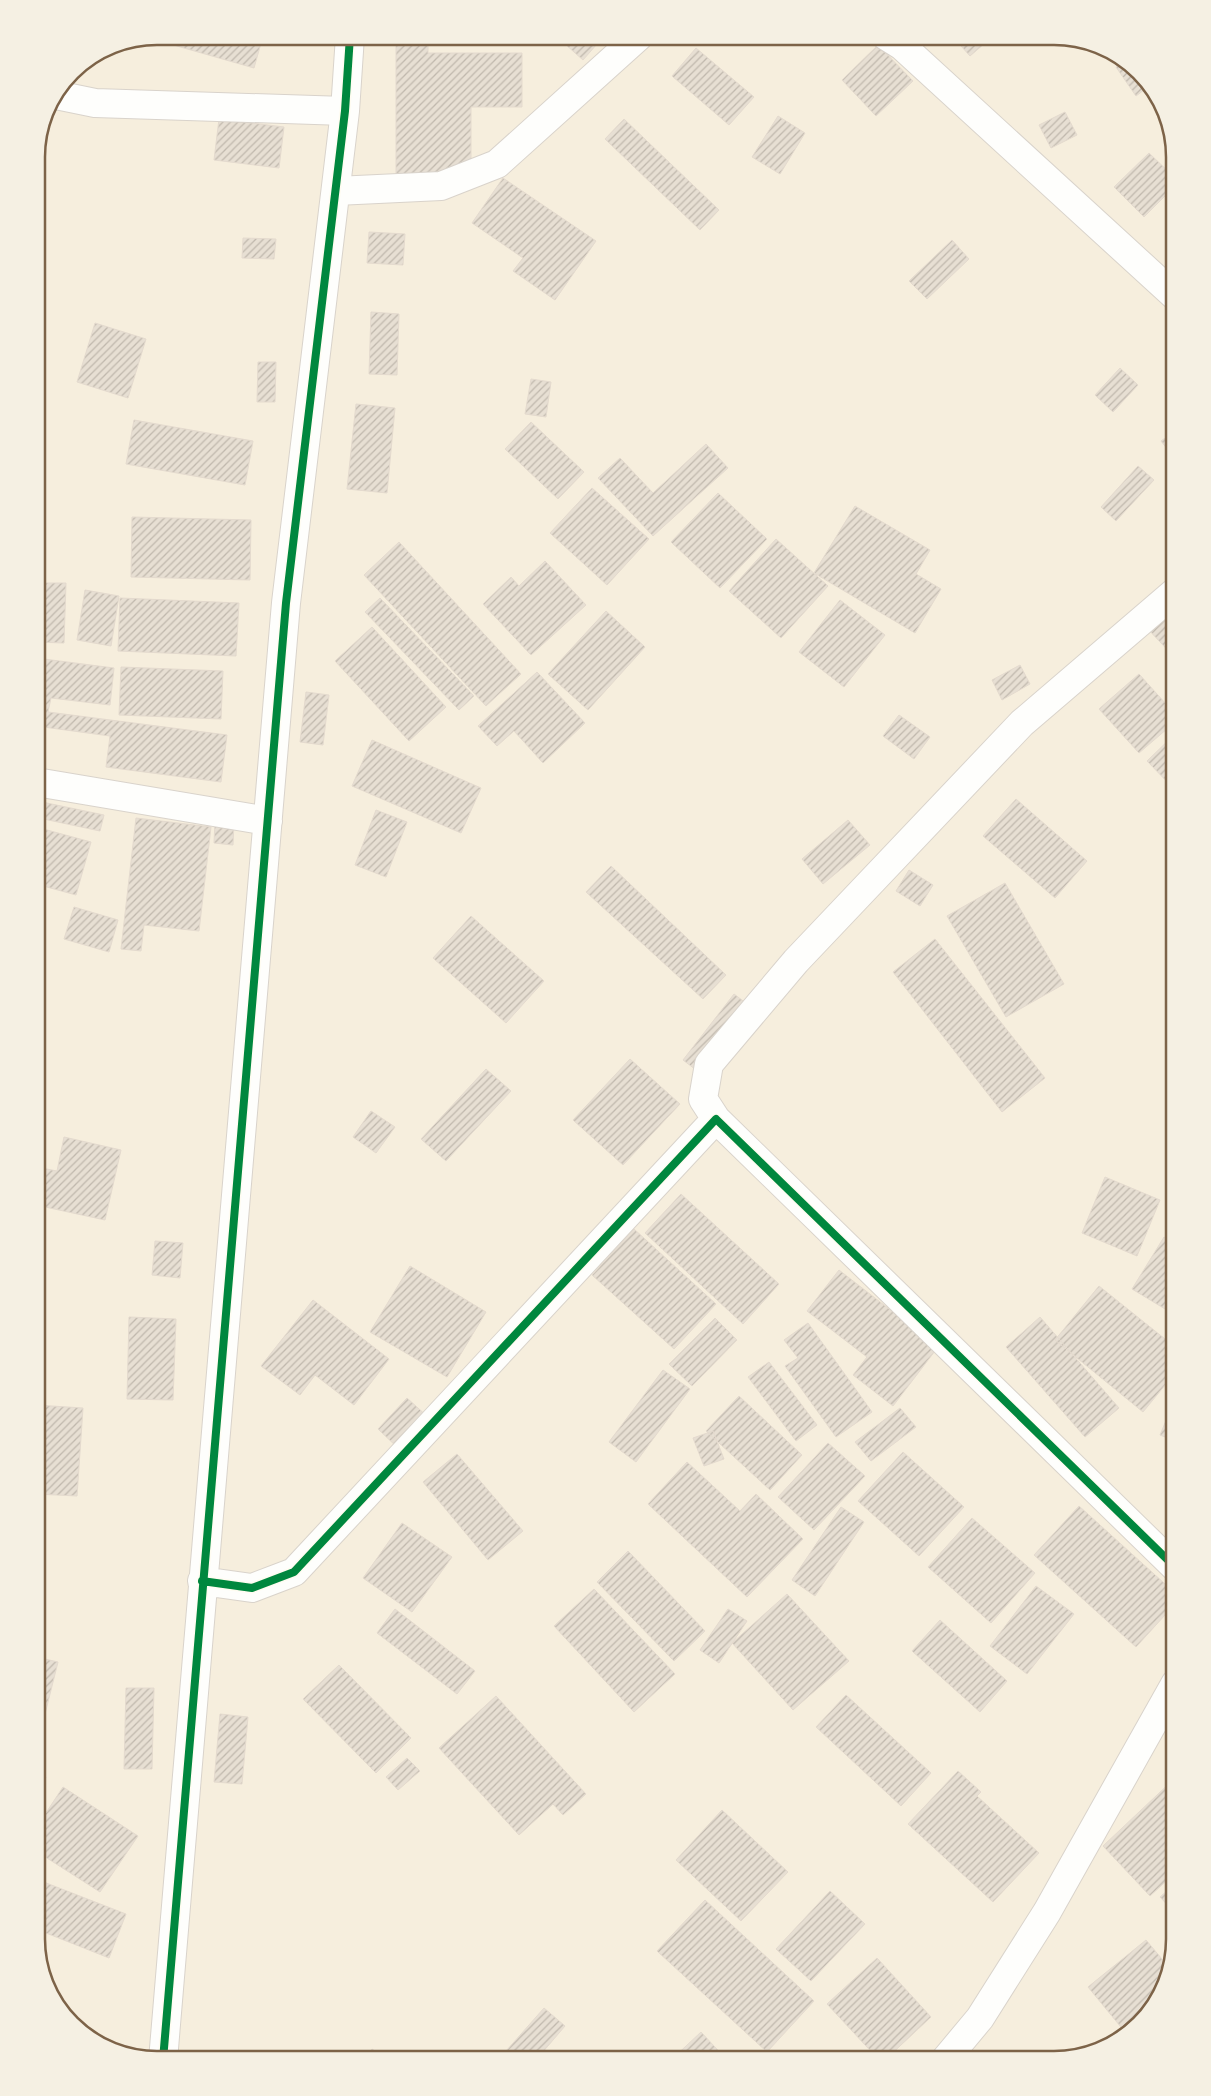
<svg xmlns="http://www.w3.org/2000/svg" width="1211" height="2096" font-family="'IBM Plex Sans',sans-serif">
	<style>
		.residential { fill: #f6eedd }
		.building { fill: url(#building-hatch); stroke: #e4dace }
		.lines { fill: none; stroke-linecap: round; stroke-linejoin: round }
		.minor-casing { stroke: #d9d3cb; stroke-width: 30 }
		.minor { stroke: #fefefc; stroke-width: 28 }
		.cycleway-casing { stroke: #fffcf1; stroke-width: 11 }
		.cycleway { stroke: #00873e; stroke-width: 8 }
		.rim { fill: none; stroke: #7d6348; stroke-width: 2.5 }
	</style>
	<defs>
		<pattern id="building-hatch" width="6" height="6" patternUnits="userSpaceOnUse" patternTransform="scale(1.25)"><rect width="6" height="6" fill="#e7dfd3"/><path d="M-1 1l2-2M0 6l6-6M5 7l2-2" fill="none" stroke="#c0b8ad"/></pattern>
	</defs>
	<rect width="100%" height="100%" fill="#faf6ed"/>
	<path class="residential" d="M157,36L1062,37L1121,57L1162,104L1175,157V1939L1155,2006L1107,2047L1054,2060H149L90,2039L49,1992L36,1939V149L46,111L72,71L111,45Z"/>
	<path class="building" d="M157,36H263L254,68L149,38Z
		M396,36H428V53H522V107H471V175H396Z
		M556,36H604L583,60Z
		M952,36L992,37L970,56Z
		M878,45L913,81L876,116L842,80Z
		M696,48L754,97L729,125L672,76Z
		M1125,61L1148,87L1136,96L1116,67Z
		M1065,112L1077,135L1051,148L1039,125Z
		M778,116L805,133L780,174L752,157Z
		M219,119L284,127L279,168L214,160Z
		M624,119L719,210L700,230L605,139Z
		M1149,153L1175,178V186L1144,217L1114,187Z
		M503,178L596,241L555,300L513,271L523,258L472,223Z
		M369,232L405,234L403,265L367,263Z
		M243,238L276,239L274,259L242,258Z
		M952,240L969,259L927,299L909,281Z
		M371,312L399,314L397,375L369,374Z
		M95,323L146,339L128,398L77,382Z
		M258,362H276L275,402H257Z
		M1120,368L1138,385L1113,412L1095,395Z
		M531,379L551,382L546,417L525,414Z
		M356,404L395,408L387,493L347,489Z
		M134,420L253,441L245,485L126,464Z
		M531,422L584,472L558,499L505,449Z
		M1175,431V459L1161,441Z
		M706,444L728,468L653,536L598,478L620,458L653,493Z
		M1138,466L1154,480L1116,521L1101,507Z
		M592,488L649,539L607,585L550,533Z
		M718,493L767,539L720,588L671,542Z
		M855,506L930,550L916,574L941,589L915,633L814,573Z
		M132,517L251,520L250,580L131,577Z
		M776,539L828,586L781,638L729,591Z
		M399,542L521,674L486,706L364,575Z
		M545,561L586,605L531,655L483,604L511,577L519,586Z
		M36,583H66L64,643L36,642Z
		M85,590L119,596L111,646L77,640Z
		M120,598L239,603L236,656L118,651Z
		M380,598L474,696L459,710L365,612Z
		M840,600L885,635L844,687L799,652Z
		M1175,603V658L1147,628Z
		M606,611L645,647L588,710L548,674Z
		M372,627L446,707L409,741L335,661Z
		M36,658L114,668L110,705L51,698L48,712L227,735L221,782L106,767L110,736L36,726Z
		M1020,665L1030,684L1002,700L992,680Z
		M121,667L223,671L221,719L119,715Z
		M537,672L585,723L543,763L514,731L497,746L478,726Z
		M1139,674L1175,714V722L1139,753L1099,709Z
		M306,692L329,695L323,745L300,742Z
		M899,715L930,737L914,759L883,736Z
		M1175,734V790L1147,761Z
		M372,740L481,788L461,833L352,786Z
		M1016,799L1087,861L1055,898L983,836Z
		M42,802L104,815L100,831L39,818Z
		M376,810L407,822L386,877L355,865Z
		M136,818L211,827L199,931L144,925L141,951L121,949Z
		M848,820L870,845L823,884L802,859Z
		M215,821H234L233,845L214,843Z
		M36,827L91,842L76,895L36,884Z
		M611,866L726,975L703,999L586,892Z
		M909,870L933,885L920,906L896,891Z
		M1005,883L1064,984L1006,1017L947,916Z
		M74,907L118,920L109,952L64,939Z
		M471,916L544,981L506,1023L433,958Z
		M935,939L1045,1078L1002,1112L893,972Z
		M734,994L759,1013L708,1079L683,1060Z
		M630,1059L680,1104L623,1165L573,1120Z
		M486,1069L511,1091L446,1161L421,1139Z
		M371,1111L395,1127L376,1153L353,1137Z
		M64,1137L121,1150L105,1220L36,1205V1167L57,1171Z
		M1105,1177L1160,1200L1137,1256L1082,1233Z
		M681,1194L779,1284L743,1324L645,1233Z
		M634,1229L716,1304L674,1349L592,1275Z
		M1164,1237L1175,1244V1315L1132,1289Z
		M155,1241L183,1243L180,1278L152,1275Z
		M410,1266L486,1312L447,1377L370,1332Z
		M839,1270L938,1347L893,1406L853,1375L867,1357L807,1311Z
		M1099,1286L1175,1347V1373L1143,1412L1055,1340Z
		M313,1300L389,1359L354,1405L315,1375L300,1395L261,1366Z
		M129,1317L176,1319L173,1400L127,1399Z
		M1040,1317L1119,1408L1085,1437L1006,1347Z
		M715,1318L737,1340L692,1386L669,1364Z
		M808,1323L872,1412L836,1437L785,1366L798,1358L784,1340Z
		M769,1362L817,1425L796,1441L748,1377Z
		M663,1370L690,1389L636,1462L609,1442Z
		M739,1396L802,1455L770,1490L706,1431Z
		M407,1398L429,1418L399,1449L378,1429Z
		M1175,1399V1441L1160,1435Z
		M36,1405L83,1408L77,1496L36,1494Z
		M900,1408L916,1427L871,1461L855,1442Z
		M713,1431L724,1459L704,1466L693,1438Z
		M828,1443L865,1476L814,1530L778,1497Z
		M903,1452L964,1507L919,1556L858,1501Z
		M457,1454L523,1531L488,1560L423,1482Z
		M687,1462L740,1511L756,1494L803,1539L747,1597L648,1504Z
		M1079,1506L1175,1593V1604L1136,1647L1034,1555Z
		M841,1507L864,1522L815,1596L792,1580Z
		M972,1518L1035,1573L991,1623L928,1567Z
		M402,1523L452,1557L412,1612L363,1578Z
		M628,1551L705,1631L674,1661L597,1582Z
		M1036,1586L1074,1614L1027,1674L990,1646Z
		M594,1589L675,1674L634,1712L554,1626Z
		M787,1594L849,1661L793,1710L732,1643Z
		M395,1609L475,1671L457,1694L377,1633Z
		M728,1609L747,1621L719,1663L700,1650Z
		M940,1620L1007,1681L980,1712L912,1651Z
		M36,1657L58,1662L38,1742H36Z
		M339,1665L411,1738L376,1773L303,1699Z
		M126,1688H154L152,1769H124Z
		M846,1695L931,1773L901,1806L816,1727Z
		M496,1696L586,1794L563,1815L553,1804L519,1835L439,1748Z
		M220,1714L248,1717L242,1784L214,1782Z
		M407,1758L420,1771L398,1790L386,1777Z
		M958,1771L981,1792L977,1796L1039,1853L993,1902L908,1824Z
		M36,1772L46,1777L36,1795Z
		M1175,1778V1873L1150,1896L1103,1846Z
		M63,1787L138,1836L100,1892L36,1851V1828Z
		M722,1810L788,1872L741,1921L676,1860Z
		M36,1879L126,1914L109,1958L36,1929Z
		M1175,1884V1913L1160,1897Z
		M830,1891L865,1924L811,1981L776,1949Z
		M705,1900L814,2001L767,2052L657,1951Z
		M1146,1940L1167,1965L1155,2006L1125,2032L1088,1987Z
		M877,1958L931,2017L885,2060H879L827,2004Z
		M544,2008L565,2026L536,2060H498Z
		M701,2032L727,2060H671Z
		M372,2049L388,2060H365Z"/>
	<g class="lines">
		<g class="minor-casing">
			<path id="minor" d="M886,36L902,46L1175,296
				M56,95L95,103L345,111
				M336,191L441,186L497,164L639,36
				M36,782L268,821
				M716,1119L703,1099L709,1064L796,961L1022,723L1175,592
				M202,1581L252,1588L294,1572L716,1119L1175,1567
				M163,2060L286,603L345,111L350,36
				M945,2060L980,2018L1047,1912L1175,1684"/>
		</g>
		<use href="#minor" class="minor"/>
		<g class="cycleway-casing">
			<path id="cycleway" d="M202,1581L252,1588L294,1572L716,1119L1175,1567
				M163,2060L286,603L345,111L350,36"/>
		</g>
		<use href="#cycleway" class="cycleway"/>
	</g>
	<path d="M0 0H1211V2096H0ZM157 45H1054A112 112 0 0 1 1166 157V1939A112 112 0 0 1 1054 2051H157A112 112 0 0 1 45 1939V157A112 112 0 0 1 157 45Z" fill="#f5f0e3" fill-rule="evenodd"/>
	<path class="rim" d="M157 45H1054A112 112 0 0 1 1166 157V1939A112 112 0 0 1 1054 2051H157A112 112 0 0 1 45 1939V157A112 112 0 0 1 157 45Z"/>
</svg>
